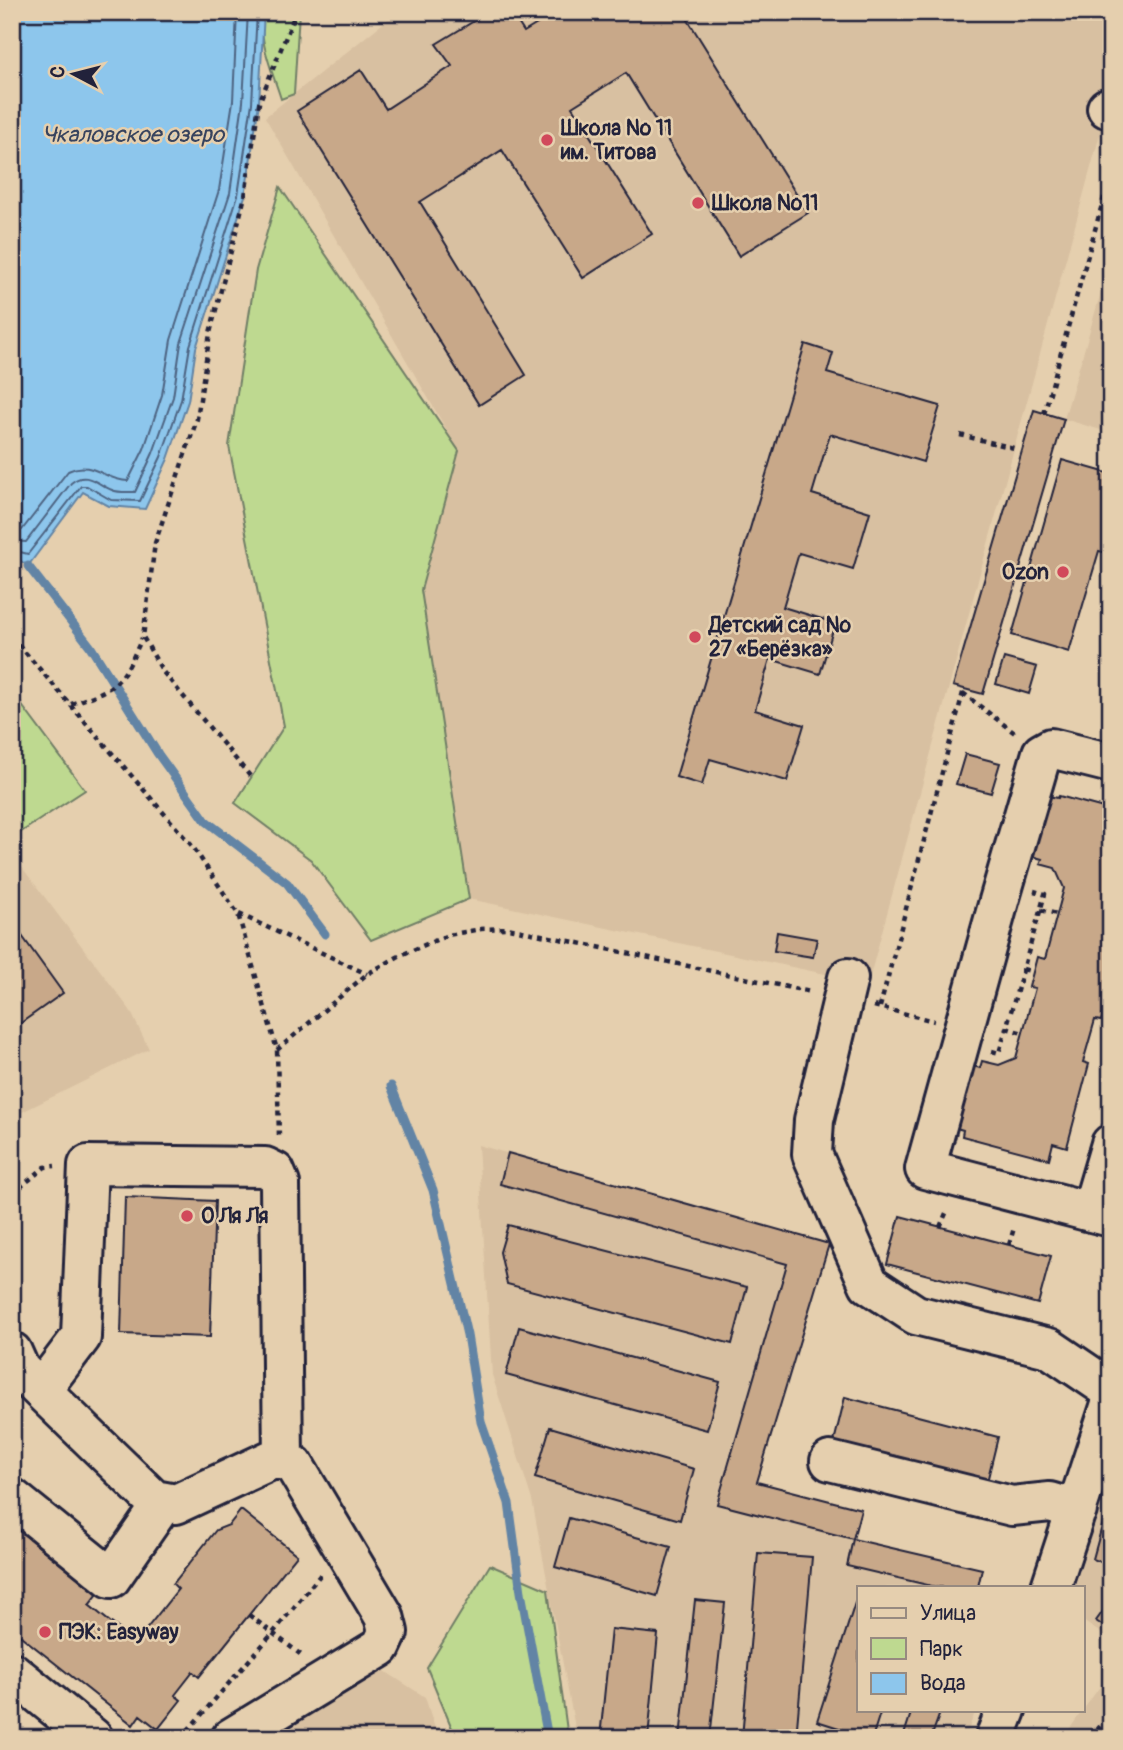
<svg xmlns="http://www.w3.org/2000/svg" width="1123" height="1750" font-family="Pangolin,sans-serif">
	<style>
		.built { fill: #d8c0a1 }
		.green { fill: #bed990; stroke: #707e66; stroke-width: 2 }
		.water { fill: #8dc6ec; stroke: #6284a5; stroke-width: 2 }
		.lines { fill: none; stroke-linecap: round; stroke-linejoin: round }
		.shore { stroke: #4d6482; stroke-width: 2 }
		.stream { stroke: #6284a5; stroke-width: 9 }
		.building { fill: #c8a889; stroke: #22223b; stroke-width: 2 }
		.minor-casing { stroke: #22223b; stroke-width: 44 }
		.path { stroke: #22223b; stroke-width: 4.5; stroke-dasharray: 5 5; stroke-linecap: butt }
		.minor { stroke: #e5cfae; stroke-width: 38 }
		.poi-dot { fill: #d1495b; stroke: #e5cfae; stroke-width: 2.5 }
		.labels { text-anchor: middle; stroke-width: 5; stroke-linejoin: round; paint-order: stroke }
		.poi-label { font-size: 21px; font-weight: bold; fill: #22223b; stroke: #e5cfae; text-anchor: start }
		.water-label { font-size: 23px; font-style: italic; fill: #37435e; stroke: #e5cfae }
	</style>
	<rect width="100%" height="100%" fill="#e5cfae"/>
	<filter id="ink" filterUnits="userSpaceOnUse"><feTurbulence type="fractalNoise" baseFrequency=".0143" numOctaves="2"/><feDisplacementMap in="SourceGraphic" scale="14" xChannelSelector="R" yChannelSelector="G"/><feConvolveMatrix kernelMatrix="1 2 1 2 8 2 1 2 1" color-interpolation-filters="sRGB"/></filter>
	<g filter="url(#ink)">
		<path class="built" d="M397,12H1111V94L868,983L469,899L421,589L459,451L265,117Z
			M1111,258V433L1064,419Z
			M12,854L130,1010L149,1049L20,1113H12Z
			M478,1145L829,1244L758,1482L861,1509L854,1539L982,1569L978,1587H859V1710H976L965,1738H577L532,1500L492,1375Z
			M1111,1470V1640L1083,1621V1587H1075Z
			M380,1668L425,1697L438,1738H265Z
			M1111,1671V1738H1063Z"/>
		<path class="green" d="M264,12H299L294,94L281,99C274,76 256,36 264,12Z
			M280,187L459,451L421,590L469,899L371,940L311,860L235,803L284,726L229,446L256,270Z
			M12,692L85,790L12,838Z
			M490,1565L548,1590L568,1738H456L427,1668Z"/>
		<path class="water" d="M12,12H264L259,103L245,196L196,348L188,401L168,459L145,509L109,506L83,492L28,566L12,555Z"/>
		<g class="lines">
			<path class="shore" d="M12,531L22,530L68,471C92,459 105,481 128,481L144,449L162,395L171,340L219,190L233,101L237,12
				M12,541L26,542L71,483C86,470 97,484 112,490C119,493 128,492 135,492L153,453L173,397L181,343L230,193L243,102L248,12
				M12,550L28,554L81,486H87L111,500L140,501L161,457L181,400L190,346L238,195L252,103L257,12"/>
			<path class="stream" d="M28,566L90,646L158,754L206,821L287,883L325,934
				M391,1086L433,1190L467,1335L481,1422L509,1503L521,1592L548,1738"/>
		</g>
		<path class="building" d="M489,12H511L524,32L557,12H683L808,213L739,256L626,73L572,107L652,234L583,278L502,150L420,202L526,375L479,405L297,111L361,70L386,109L452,66L436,44Z
			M805,344L833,353L827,373L940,406L923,462L830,434L812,494L870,512L853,569L799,553L783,607L835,623L820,674L770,659L755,710L804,725L787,781L710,759L702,785L676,777Z
			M1034,410L1064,419L983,694L953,686Z
			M1062,460L1111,474V554L1099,551L1069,652L1012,635Z
			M1004,658L1037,667L1029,694L996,684Z
			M965,754L1000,763L991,793L956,784Z
			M1044,795L1058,798L1059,796L1111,810V983L1101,1021L1095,1020L1083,1062L1089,1064L1067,1147L1053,1143L1049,1159L962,1136L963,1130L950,1126L966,1064L980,1068L982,1061L999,1065L1016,1058L1035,988L1029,987L1037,957L1045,959L1064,888L1055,868L1040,864L1042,859L1028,855Z
			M12,922L63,993L18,1025L12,1018Z
			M777,932L817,939L813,957L774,951Z
			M508,1153L829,1244L757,1482L861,1509L853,1539L717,1504L787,1264L500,1184Z
			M125,1197L215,1201L210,1337L121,1334Z
			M900,1216L1051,1256L1038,1304L887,1264Z
			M508,1225L747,1287L732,1344L507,1284L500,1252Z
			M519,1327L720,1382L707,1430L506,1375Z
			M845,1397L998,1437L986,1486L833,1446Z
			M550,1427L694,1469L680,1520L535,1478Z
			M1111,1493V1557L1106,1564L1093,1559Z
			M241,1510L297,1555L199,1677L193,1672L175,1695L181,1700L158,1729L140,1715L133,1725L12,1629V1525L98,1594L89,1605L125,1634L144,1632L178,1589L173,1584L216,1530L229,1525Z
			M569,1518L671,1547L657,1596L555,1567Z
			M853,1539L982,1569L978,1587H936L847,1566Z
			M758,1553L812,1557L796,1738H742Z
			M695,1600L725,1603L710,1738H680Z
			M1111,1600V1631L1096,1621Z
			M855,1603L859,1605V1710H881L872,1738H839L842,1729L817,1721Z
			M611,1629L658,1634L648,1738H600Z
			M912,1710H941L931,1738H903Z"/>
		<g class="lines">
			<g class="minor-casing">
				<path id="minor" d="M1107,108L1111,109
					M848,978L814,1120L812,1154L869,1284L916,1315L1049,1348L1111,1390
					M1111,1144L1091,1212L1111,1217
					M1091,1212L925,1169L999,901L1042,753L1051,748L1111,763
					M12,1352L20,1370L154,1500L176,1504L271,1460H283L294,1465L384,1616L388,1632L381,1647L231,1738
					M41,1390L81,1337L88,1165L265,1167L275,1172L280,1184L283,1460
					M830,1461L1012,1506L1050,1502L1077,1510
					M12,1498L111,1578L163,1503
					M1051,1587L1111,1404
					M12,1672L93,1738
					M995,1738L1006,1710"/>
			</g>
			<path class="path" d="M1044,414L1111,172
				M960,435L1014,448
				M12,637L193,847L238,914L277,1050L279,1138
				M963,693L1016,734
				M71,704C120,687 121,684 142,638
				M250,776L163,672L143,637L155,543L197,419L210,333L245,196L259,103L296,12
				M1041,910L1057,914
				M239,914L367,974
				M1023,969L1033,972
				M874,1006L934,1021
				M880,1007L964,689
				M1006,1028L1023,1033
				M277,1050L367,974L401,955L448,935L481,929L508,928L811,992
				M992,1051L999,1053L1045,894L1034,891
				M12,1194L45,1167L55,1166
				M940,1227L947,1211
				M1009,1245L1014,1228
				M1106,1350L1111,1333
				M249,1615L304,1657
				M181,1738L273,1633L321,1574
				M1091,1738L1111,1712"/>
			<use href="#minor" class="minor"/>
		</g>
	</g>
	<g class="poi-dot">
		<circle cx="547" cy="140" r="7"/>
		<circle cx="698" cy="203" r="7"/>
		<circle cx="1063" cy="572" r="7"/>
		<circle cx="695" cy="637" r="7"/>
		<circle cx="187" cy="1216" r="7"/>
		<circle cx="45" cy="1632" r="7"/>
	</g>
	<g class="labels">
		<g class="poi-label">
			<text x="561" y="135">Школа № 11<tspan x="561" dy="24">им. Титова</tspan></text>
			<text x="712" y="210">Школа №11</text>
			<text x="1049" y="579" text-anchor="end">Ozon</text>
			<text x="709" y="632">Детский сад №<tspan x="709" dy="24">27 «Берёзка»</tspan></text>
			<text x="201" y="1223">О Ля Ля</text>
			<text x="59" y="1639">ПЭК: Easyway</text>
		</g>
		<g class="water-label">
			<text x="133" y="142">Чкаловское озеро</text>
		</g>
	</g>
	<rect width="1123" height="1750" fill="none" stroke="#e5cfae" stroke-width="42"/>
	<rect x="21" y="21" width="1081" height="1708" fill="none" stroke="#22223b" stroke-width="2.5" filter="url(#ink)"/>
	<rect x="857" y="1586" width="228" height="126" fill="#e5cfae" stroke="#978a80" stroke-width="2"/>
	<rect x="871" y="1608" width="35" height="10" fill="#e5cfae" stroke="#978a80" stroke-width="2"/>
	<text x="920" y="1620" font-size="21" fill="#22223b">Улица</text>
	<rect x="871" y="1638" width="35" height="21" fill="#bed990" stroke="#978a80" stroke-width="2"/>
	<text x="920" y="1656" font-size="21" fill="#22223b">Парк</text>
	<rect x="871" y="1673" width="35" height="21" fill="#8dc6ec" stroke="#978a80" stroke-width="2"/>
	<text x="920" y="1690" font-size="21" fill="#22223b">Вода</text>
	<g transform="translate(74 74) rotate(277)" stroke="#e5cfae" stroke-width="5" paint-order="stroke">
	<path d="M0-5L12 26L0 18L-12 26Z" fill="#22223b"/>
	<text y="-10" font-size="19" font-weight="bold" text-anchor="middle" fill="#22223b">С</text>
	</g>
</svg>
